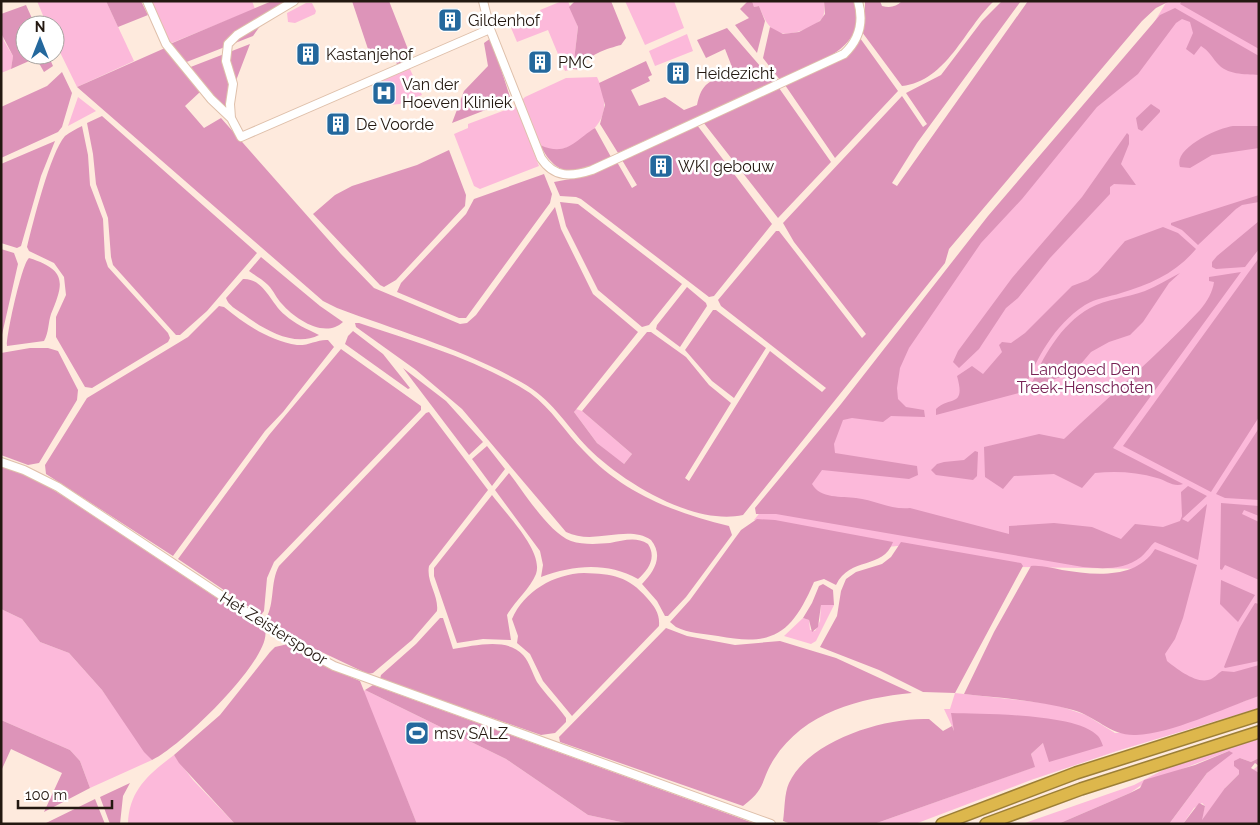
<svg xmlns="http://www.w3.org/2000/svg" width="1260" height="825" font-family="Raleway,sans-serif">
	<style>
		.green { fill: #fcb9da }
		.forest { fill: #dd94b9 }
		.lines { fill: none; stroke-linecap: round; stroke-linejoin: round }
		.minor-casing { stroke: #dfc0ab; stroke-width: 10 }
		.highway-casing { stroke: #9c7f37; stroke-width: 14 }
		.minor { stroke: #fff; stroke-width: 8 }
		.highway { stroke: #ddb74c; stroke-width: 11 }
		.labels { text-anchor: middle; stroke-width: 5; stroke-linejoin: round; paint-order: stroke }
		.poi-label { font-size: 16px; fill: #231810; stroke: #fff; text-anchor: start }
		.park-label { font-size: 16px; fill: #725; stroke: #fff }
		.street-label { font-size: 16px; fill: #231810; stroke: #fff }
	</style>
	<rect width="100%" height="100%" fill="#feeadd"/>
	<path class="green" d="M37,1H106L134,61L77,87L55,42V25H47Z
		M149,1H252L255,9L169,44Z
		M562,1H568L578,27L573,69L565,71L548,30L517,42L509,23L531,14L532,17L541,13L540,10Z
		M625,1H674L684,28L645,45Z
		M752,1H824C824,6 825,12 823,17C817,27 788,38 777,32C767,27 763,16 759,6L754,7Z
		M1167,1H1259V689L1155,698L1146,569L1019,567L909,545L829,552L754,520L762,510L755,508L816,441L1144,39Z
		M306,3H312L316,11L315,14L295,23L288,22L287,13Z
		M1,25L4,41L13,56L11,69L1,73Z
		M687,34L693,51L655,66L649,51Z
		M409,67L422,95L400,104L388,105L376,82Z
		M597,77C601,86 605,98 604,108C603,127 577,147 558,150C551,151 546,148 540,145L521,101L525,97L566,78Z
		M78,97L96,111L68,126Z
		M513,107H516L519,113L539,166L480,189L474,186L454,134L468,128V124Z
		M576,409L582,411L632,454L623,465L597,443L574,412Z
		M821,604L834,605L816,641L811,644L784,636L803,618L809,620L810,630L815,631L820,621Z
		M1,609L22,619L40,642L69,653L102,690L152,760L90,788L80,761L70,750L1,720Z
		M365,690L506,759L588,815L630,824H417L363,692Z
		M955,693L1053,704L1086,715L1115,733L1155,732L1259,696V708L1117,751L1031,780L915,824H874L1034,767L1031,754L1043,743L1103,746L956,735L944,709H950Z
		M1259,738V758L1251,762L1240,758L1239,774L1225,788V792L1259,765V824H1200L1205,806L1202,803L1194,808L1183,824H1169L1207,773L1229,751L1143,784L1130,793L1058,824H1022L1134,785L1169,767Z
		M174,755L193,780L235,824H128C129,790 149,774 174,755Z"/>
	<path class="forest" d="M106,1H141L148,15L118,27Z
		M272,1H296L263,22L253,36L184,63L170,44Z
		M352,1H389L411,57V61L398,66L389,49L370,55Z
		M575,1H611L626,38L621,45C609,48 585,55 581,70L573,69L578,27L569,7Z
		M748,1H752L754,7L759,6L765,21L757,53L735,25L749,18L740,9Z
		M824,1H855C871,48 812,65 780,80L763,58L770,27L783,34L799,32L820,21L825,14Z
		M865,1H880L882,6C890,8 896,7 902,1H994C964,29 947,81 902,86L862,32L865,21Z
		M1002,1H1021L917,143L892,183L897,186L1028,1H1170L1156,8L1142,21L949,249L945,263L743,515C694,526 622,482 588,448C564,423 552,399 521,382C463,349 398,331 337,308L323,301L77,87L165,48L200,92L185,106L204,128L221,118L341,254L374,288L460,324L467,323L476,315L555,207L561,229L593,294L638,332L574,412L597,443L624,464L632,454L582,411L647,332H651L686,357L709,385L731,403L685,478L689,481L770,351L822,392L826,388L721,306L718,300L776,231H779L862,338L866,334L794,242L783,223L902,96L923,127L927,124L906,93L941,75L982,21Z
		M1182,1H1259V49L1180,4Z
		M26,5L35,25H25V55H48L53,66L44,72L36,58L11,69L13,56L2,35L1,14Z
		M1175,8L1259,56V75C1244,74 1227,75 1217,63C1211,56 1209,51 1201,46L1194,55L1186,49L1193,33L1190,22L1182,19L1176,23L1138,74L1097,107L1022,199L981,243L909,348L900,368L897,388L898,399L906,407L924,410L925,417L891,416L883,422L852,418L843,420L834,444L835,453L917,466L918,475L909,479L822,470L812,484C820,499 842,496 856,498C874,500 891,510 910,508L1009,534V526L1054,523L1092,527L1121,539L1135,524L1163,527L1180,521L1182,516L1181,492L1188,486L1207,496L1182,519L1188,522L1207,504L1198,560L1155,542C1150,546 1147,552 1141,557C1124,570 1103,569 1083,567L776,514H756L755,508L841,404L988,216L1160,15Z
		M727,28L774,82L618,153L600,124L605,105L599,83L646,61L652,75L648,77L650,81L631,90L639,106L665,97L684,110L697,105C702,82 709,82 730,73L732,67L725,49L706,58L697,40Z
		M491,38L511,100L452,123L464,91L488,66L484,43Z
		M860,38L898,91L835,158L785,85L824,67Z
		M250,44L224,112L188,68Z
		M62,72L72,93L62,127L58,132L1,158V107L47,86Z
		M779,88L831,162L778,218L703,122Z
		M1151,104L1160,110V112L1142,131L1138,129L1136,118Z
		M102,116L257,253L207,311L180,335H176L113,265L111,257L108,218L96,184L93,154L87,123Z
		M697,125L772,224L714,296L709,297L581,199L576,197L560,196L554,182L586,176L617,162L632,188L637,185L622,160Z
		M82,126L88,155L90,185L103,219L105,258L108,267L168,333L170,338L168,342L92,388L85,387L56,337V317L66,295L64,277L54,263L29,251L27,247C33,223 50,153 65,136C70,132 76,129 82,126Z
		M1233,126H1259V148L1212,155L1190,168L1180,167C1173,148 1218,128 1233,126Z
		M595,128L611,157C579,172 560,183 540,145C567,157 574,141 595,128Z
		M1127,133L1129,135V144L1121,164L1136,185L1114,184L1110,187V194L1050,258L1018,298L1006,308L979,349L959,368L953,362L958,351L1012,278L1082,197Z
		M55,141L41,176L21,246L17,248L1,243V164Z
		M449,150L466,195L465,206L396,280L384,287L380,285L313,214L335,195L352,186L417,165Z
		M544,174L552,194L550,203L466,318H459L397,292L401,283L466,214L474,199Z
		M1259,195V202L1242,205L1236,209L1198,245L1182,230L1171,225V223Z
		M560,202L578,204L682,284L649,325L642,327L598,290L566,226Z
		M1259,221V249L1245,267L1216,269L1212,267V262L1217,256Z
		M1163,227L1178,233L1196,249C1176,273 1151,284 1121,293C1109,297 1096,298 1085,305C1053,326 1037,358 1023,392L936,415V409C950,396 966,408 957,376L972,366L983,374L1002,352L999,345L1002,342L1011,343L1025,333L1072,286L1088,280L1098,272L1125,241Z
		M1,249L14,253L18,264L1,339Z
		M261,257L320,306L343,322C325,339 295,319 282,304C276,298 274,291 268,285C262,279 256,276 249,271Z
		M29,258C67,270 64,283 51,314C48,323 49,332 44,341L7,346C6,336 22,263 29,258Z
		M1259,258V417L1211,492L1123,446Z
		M1241,272L1113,448L1183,484C1174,488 1166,480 1157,478C1137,472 1116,471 1095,473L1082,488L1054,474L1014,476L1003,489L985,477L984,447L1039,434L1064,439C1109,396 1157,356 1200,310C1207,302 1213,291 1214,282L1209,281V277Z
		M1180,273L1169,283L1143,322L1130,335L1109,342L1091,352L1074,372L1030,388C1042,358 1060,325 1090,308C1106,299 1127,298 1145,291C1157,286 1168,279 1180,273Z
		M243,279C264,278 271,304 285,315C295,324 307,329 319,335C294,348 263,329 243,314C237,310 228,305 226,298Z
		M687,287L706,303L707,306L680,347L656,329L657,325Z
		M219,306L224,307C245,324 269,341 297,345C308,346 318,339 328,340L334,347L283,412L265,431L173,556L46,474L45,465L87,398L188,337Z
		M713,310H716L766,348L734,398L712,381L685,350Z
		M355,323H359C416,342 479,360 530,393C552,409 565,432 584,451C623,493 675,513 729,526L732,535L686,597L668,616H665L657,601L642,584C654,572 664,556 651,540C627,524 594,546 566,532L462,409L416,370L356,327Z
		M353,331L383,354L410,388L408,389L345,344L348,336Z
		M30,348H48L58,351L78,390L77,400L39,463L28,465L1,455V353Z
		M341,349L421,406V410L274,562L267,578L264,611L261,615L178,559L269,435Z
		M403,368L446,401L483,442L469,455Z
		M429,412L488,490L429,566C426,582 439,595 437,611L412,640L373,673L368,674L311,647L266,618C275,604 270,582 279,566L426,413Z
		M1259,428V500L1225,498L1216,494Z
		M487,446L505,469L492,486L472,459Z
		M975,451L978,452L977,476L973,480L936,475L931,470L937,464L944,462L964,460Z
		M1,465L39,481L65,497L265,630C273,658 178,749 152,760L144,752L102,690L69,653L40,642L22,619L1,609Z
		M509,473C524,492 549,533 571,541C583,545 598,544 610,543C623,541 635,536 648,544C657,558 648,570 638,579C607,562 574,565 541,577L543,565L540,551L495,490Z
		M492,495C505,513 544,551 536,574C530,589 515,601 507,615L511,640L483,639L457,643L434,576V568Z
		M1221,503L1259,506V516L1244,510L1242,514L1259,522V580L1225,565L1222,570L1220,569Z
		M757,519L775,520L893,542C883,570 850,556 836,585L824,579L814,582C792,633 774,647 718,636C704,634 688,633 676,627L670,622L690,600L741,530Z
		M901,542L1021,563L1023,566L955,693L923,692L879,670L820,647L837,616L841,591L846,579L856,572L882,564L891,557Z
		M1155,549L1197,565L1183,618L1175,639L1165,654L1167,661C1177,669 1195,683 1208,680C1214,679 1218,673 1222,671L1234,672L1259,665V696C1224,708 1171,734 1136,735C1110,736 1096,716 1073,710C1038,700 1000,698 964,694L994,632L1031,566C1041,565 1052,568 1062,570C1093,575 1136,580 1155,549Z
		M584,573C613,574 628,576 647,598C655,607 660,614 659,626L572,716L543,681L530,654L517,643L518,636L512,619C524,591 554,574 584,573Z
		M1221,580L1255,595L1238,622L1220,604Z
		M823,584L833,590L834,605H821L818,627L812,632L809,620L803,618L812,603L819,586Z
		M1255,603L1259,604V661L1225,668L1224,667L1239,629Z
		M440,618H443L453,649C474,646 507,637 523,655C530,663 532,673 537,682C546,695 557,705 566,718V722L555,733L541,735L380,679L381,675L416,644Z
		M666,628L687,636L735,645L780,641L836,658L912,693C860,698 804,712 774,759C760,781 767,788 743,806L560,742L559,737Z
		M288,644L318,663L360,681L417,824H235L179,763L174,755L220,715L270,652L275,647Z
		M373,685L756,824H630L588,815L506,759L365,690Z
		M951,713C983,714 1077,713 1098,736C1100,738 1102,743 1103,746L1049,762L1043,743L1031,754L1035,767L874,824H791L783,821C785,809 784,794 789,783C809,740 885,717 929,719L943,731L952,726L954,731Z
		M1,720L70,750L80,761L90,788L44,812L62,773L11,749L2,769Z
		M1229,751L1233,753L1207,773L1169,824H1058L1130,793L1140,788L1144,780L1195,765Z
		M1240,758L1251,762L1259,758V766L1255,763L1251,768L1259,773V824H1183L1199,803L1205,806L1202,820L1225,788L1239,774V770L1234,766V761Z
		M130,783L123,796L120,824H110L100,797Z
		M95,799L105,824H44Z"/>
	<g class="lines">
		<g class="minor-casing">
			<path id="minor" d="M147,1L166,44L211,99L231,118L241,137L490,29
				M483,1L490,29L541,158C554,178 571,177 592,170L844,54C859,40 864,22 858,1
				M231,118L230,104L233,84L226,61L228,44L237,35L294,1
				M1,462L24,470L58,487L299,647L334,666L771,824"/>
		</g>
		<g class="highway-casing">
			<path id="highway" d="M942,824L1076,773L1259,715
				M986,824L1081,789L1259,732"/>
		</g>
		<use href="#minor" class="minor"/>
		<use href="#highway" class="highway"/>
	</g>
	<defs>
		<g id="building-square" transform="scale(1.25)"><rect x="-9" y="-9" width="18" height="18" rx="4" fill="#24689d" stroke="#fff"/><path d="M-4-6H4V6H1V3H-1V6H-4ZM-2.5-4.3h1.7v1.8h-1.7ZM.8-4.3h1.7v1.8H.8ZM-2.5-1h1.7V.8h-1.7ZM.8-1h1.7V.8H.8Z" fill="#fff"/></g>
		<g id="hospital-square" transform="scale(1.25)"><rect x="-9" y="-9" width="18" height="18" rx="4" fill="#24689d" stroke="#fff"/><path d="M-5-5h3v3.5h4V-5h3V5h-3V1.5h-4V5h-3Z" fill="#fff"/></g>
		<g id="stadium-square" transform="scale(1.25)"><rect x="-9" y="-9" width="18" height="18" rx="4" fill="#24689d" stroke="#fff"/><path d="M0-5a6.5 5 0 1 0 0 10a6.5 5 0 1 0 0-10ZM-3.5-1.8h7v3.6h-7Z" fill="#fff"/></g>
	</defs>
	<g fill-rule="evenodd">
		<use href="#building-square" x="450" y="20"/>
		<use href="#building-square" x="308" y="54"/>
		<use href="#building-square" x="540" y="62"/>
		<use href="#building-square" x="678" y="73"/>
		<use href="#hospital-square" x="384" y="93"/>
		<use href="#building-square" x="338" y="124"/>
		<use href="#building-square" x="661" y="166"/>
		<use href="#stadium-square" x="417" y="733"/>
	</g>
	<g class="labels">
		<g class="poi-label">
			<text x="468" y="26">Gildenhof</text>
			<text x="326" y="60">Kastanjehof</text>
			<text x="558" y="68">PMC</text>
			<text x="696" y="79">Heidezicht</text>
			<text x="402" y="90">Van der<tspan x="402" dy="18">Hoeven Kliniek</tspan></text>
			<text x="356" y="130">De Voorde</text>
			<text x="678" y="172">WKI gebouw</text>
			<text x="434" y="739">msv SALZ</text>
		</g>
		<g class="park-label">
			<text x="1085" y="375">Landgoed Den<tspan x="1085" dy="18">Treek-Henschoten</tspan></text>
		</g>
		<g class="street-label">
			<text transform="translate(274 628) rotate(32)" y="6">Het Zeisterspoor</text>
		</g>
	</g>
	<rect width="1260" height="825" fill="none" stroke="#231810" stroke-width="5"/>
	<g transform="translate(40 40)"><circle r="24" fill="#ffffff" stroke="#a7a39f"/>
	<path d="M0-4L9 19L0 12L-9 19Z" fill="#24689d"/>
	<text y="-8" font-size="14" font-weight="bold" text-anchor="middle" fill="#231810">N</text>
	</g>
	<path d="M18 800v8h94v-8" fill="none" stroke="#231810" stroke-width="2.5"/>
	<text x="25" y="800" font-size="15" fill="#231810" stroke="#ffffff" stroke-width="4" paint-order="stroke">100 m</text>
</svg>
